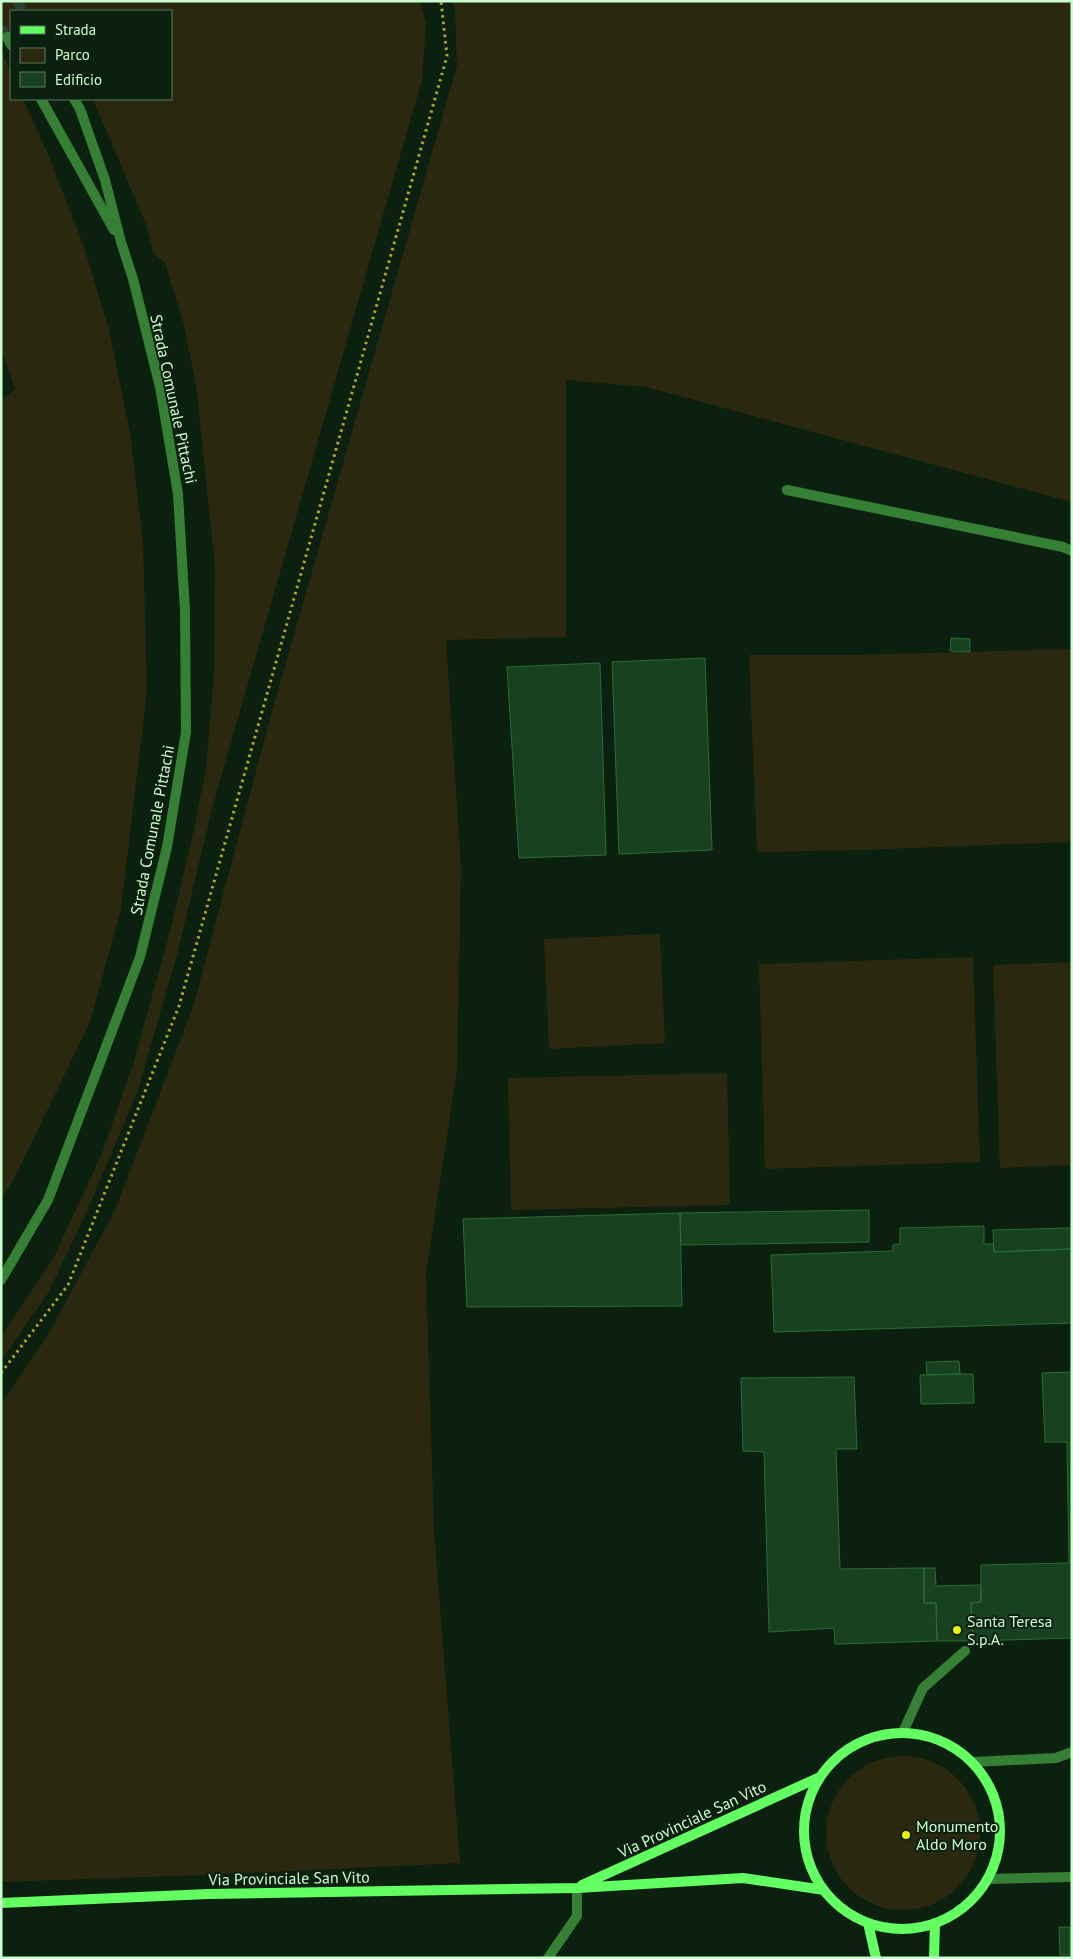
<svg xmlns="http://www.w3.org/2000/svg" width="1073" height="1959" font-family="'PT Sans',sans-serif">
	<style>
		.green { fill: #2a280f }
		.building { fill: #18411f; stroke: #296e34 }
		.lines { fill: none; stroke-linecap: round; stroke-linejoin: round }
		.tertiary-tunnel { stroke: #29412c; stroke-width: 10; stroke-dasharray: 10 5; stroke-linecap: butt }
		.path { stroke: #b4a72a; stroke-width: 3; stroke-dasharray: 2.5 4; stroke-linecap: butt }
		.service { stroke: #368036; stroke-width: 10 }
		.tertiary { stroke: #368036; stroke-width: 10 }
		.secondary { stroke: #63ff62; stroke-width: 10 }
		.poi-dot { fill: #e5f600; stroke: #0c200f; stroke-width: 2 }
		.labels { text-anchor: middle; stroke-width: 4; stroke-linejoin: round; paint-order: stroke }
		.street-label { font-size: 16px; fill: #cbffcf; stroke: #0c200f }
		.poi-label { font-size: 16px; fill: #cbffcf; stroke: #0c200f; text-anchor: start }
	</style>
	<rect width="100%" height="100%" fill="#0c200f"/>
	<path class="green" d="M1,1H420L426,23L422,80L213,805L177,955L138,1090L85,1216L48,1293L1,1361V1337L54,1257L102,1153L133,1064L171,928L192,838L206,768L214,674L215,566L196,385L184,325L165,263L154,254L145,222L93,99H171V11H11V35L1,42Z
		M453,1H1072V502L646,387L566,380V637L446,640L461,867L457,1071L426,1273L434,1530L460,1863L204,1875L1,1882V1404L48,1335L115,1210L193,1007L271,715L457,65L455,11Z
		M1,50L11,73V99H23L48,154L84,247L109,330L130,432L143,541L147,691L121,909L90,1022L15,1177L1,1199V401L15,389L1,348Z
		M1072,649V842L860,850L757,852L749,655H854Z
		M660,934L665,1043L549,1049L544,939Z
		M973,957L980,1162L765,1169L759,964Z
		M1072,962V1165L1000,1168L993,965Z
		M727,1073L730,1205L511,1210L508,1078Z
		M826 1833a77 77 0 1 1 154 0a77 77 0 1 1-154 0Z"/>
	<path class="building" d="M951,638L970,639V652L950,651Z
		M705,658L712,850L619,854L612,662Z
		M600,663L606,855L519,858L507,667Z
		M869,1210V1242L681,1245L680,1213Z
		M680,1213L682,1306L467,1307L463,1219Z
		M984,1226V1244H993L994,1252L1072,1249V1323L774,1332L771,1255L893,1251V1245L900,1244V1228Z
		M1072,1228V1249L994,1252L993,1230Z
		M959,1361L960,1374L927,1375L926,1362Z
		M1072,1372V1638L973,1641L971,1603L981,1602V1565L1069,1563L1067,1442H1045L1042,1373Z
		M960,1374H973L974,1403L921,1404L920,1375Z
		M854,1377L857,1449H836L840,1569L924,1568V1603H936L937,1641L835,1644L834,1628L769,1632L764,1452L743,1451L741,1378Z
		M924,1568H935L936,1586L981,1585V1602L971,1603L973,1641H937L936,1603H924Z
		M1059,1927H1070V1955H1060Z"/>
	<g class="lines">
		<path class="tertiary-tunnel" d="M17,1L23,11
			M1,28L7,37"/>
		<path class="path" d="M1,1373L68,1285L179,1006L447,56L441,1"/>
		<path class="service" d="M787,490L1063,547L1072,551
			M903,1732L923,1688L965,1651
			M548,1958L577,1916V1888"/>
		<path class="tertiary" d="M7,37L11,45
			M41,99L114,230
			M1,1280L48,1200L140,957L167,847L186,732L185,611L178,494L160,387L133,279L121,242L105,180L80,109L74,99
			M973,1762L1056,1758L1072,1752
			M988,1879L1072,1877"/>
		<path class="secondary" d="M804 1831a98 98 0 1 1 196 0a98 98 0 1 1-196 0Z
			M582,1885L820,1777
			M1,1903L208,1894L577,1888L743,1878L824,1890
			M868,1923L876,1958
			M934,1958L935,1923"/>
	</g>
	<g class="poi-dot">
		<circle cx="957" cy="1630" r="5"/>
		<circle cx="906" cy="1835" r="5"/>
	</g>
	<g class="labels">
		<g class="street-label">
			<text transform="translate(174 399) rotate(78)" y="6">Strada Comunale Pittachi</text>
			<text transform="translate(152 830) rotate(-79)" y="6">Strada Comunale Pittachi</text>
			<text transform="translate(692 1819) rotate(-25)" y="6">Via Provinciale San Vito</text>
			<text transform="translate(289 1878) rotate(-1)" y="6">Via Provinciale San Vito</text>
		</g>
		<g class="poi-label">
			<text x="967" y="1627">Santa Teresa<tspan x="967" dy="18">S.p.A.</tspan></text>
			<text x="916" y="1832">Monumento<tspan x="916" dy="18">Aldo Moro</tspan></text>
		</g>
	</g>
	<rect width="1073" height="1959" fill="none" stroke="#cbffcf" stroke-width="5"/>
	<rect x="10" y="10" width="162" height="90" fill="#0c200f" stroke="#58795c"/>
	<rect x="20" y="26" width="25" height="8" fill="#63ff62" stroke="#58795c"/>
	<text x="55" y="35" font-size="15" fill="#cbffcf">Strada</text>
	<rect x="20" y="48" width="25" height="15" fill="#2a280f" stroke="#58795c"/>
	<text x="55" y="60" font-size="15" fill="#cbffcf">Parco</text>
	<rect x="20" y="72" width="25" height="15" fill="#18411f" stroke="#58795c"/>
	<text x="55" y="85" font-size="15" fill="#cbffcf">Edificio</text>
</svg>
